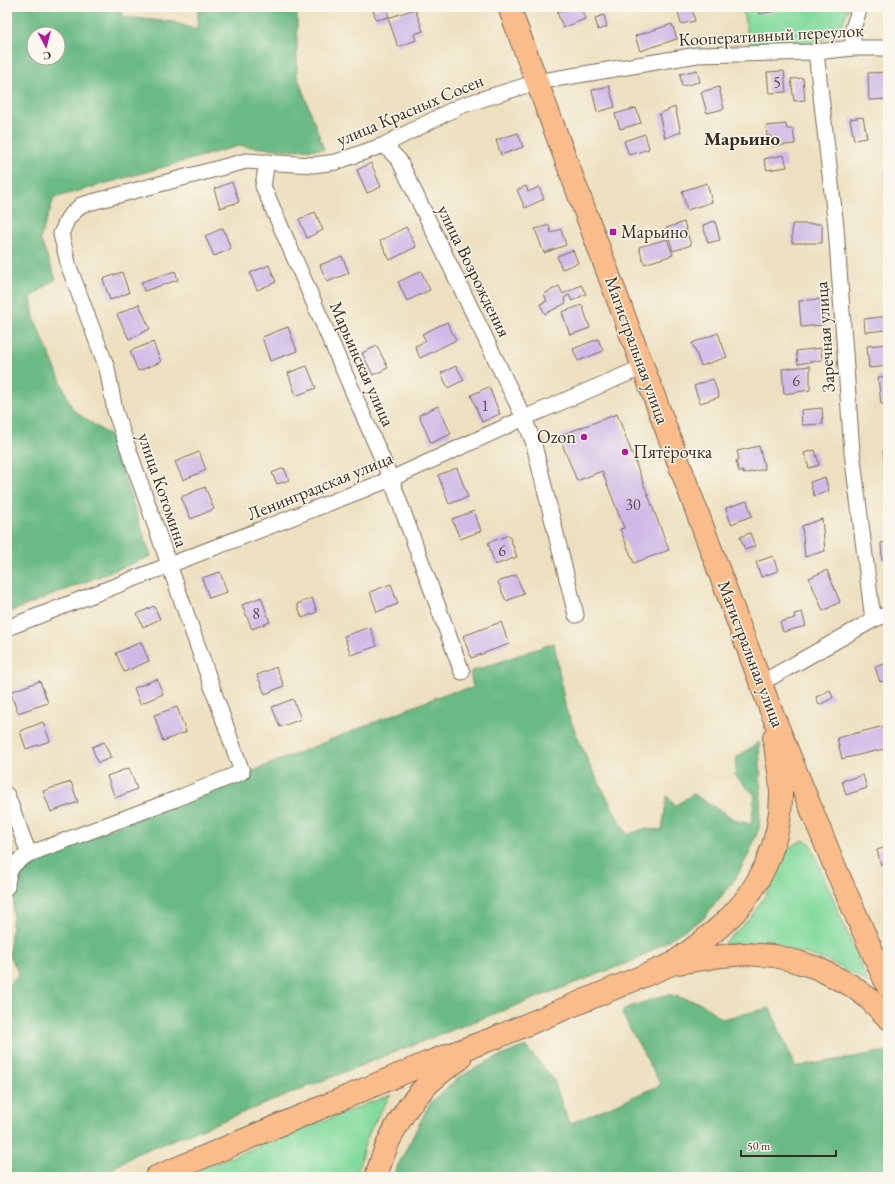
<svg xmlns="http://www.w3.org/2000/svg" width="895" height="1184" font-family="'EB Garamond',serif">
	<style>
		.green { fill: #83da9e; stroke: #5f825e }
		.forest { fill: #6aba85; stroke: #527252; fill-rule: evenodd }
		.building { fill: #cfb9e7 }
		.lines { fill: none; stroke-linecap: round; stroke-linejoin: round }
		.minor-casing { stroke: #796a57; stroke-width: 17 }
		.primary-casing { stroke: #796a57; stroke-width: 24 }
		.minor { stroke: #fff; stroke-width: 15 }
		.primary { stroke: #f9bc8a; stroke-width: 22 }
		.poi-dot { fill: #b5179e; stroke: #fbf7ec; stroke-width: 1.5 }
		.labels { text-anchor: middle; stroke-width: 3; stroke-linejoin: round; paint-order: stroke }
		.number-label { font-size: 16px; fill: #604e50 }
		.street-label { font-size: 18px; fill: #3b2a1e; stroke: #fbf7ec }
		.poi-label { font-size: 18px; fill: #3b2a1e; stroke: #fbf7ec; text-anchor: start }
		.neighbourhood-label { font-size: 19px; font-weight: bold; fill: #3b2a1e; stroke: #fbf7ec }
	</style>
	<rect width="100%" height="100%" fill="#fbf7ec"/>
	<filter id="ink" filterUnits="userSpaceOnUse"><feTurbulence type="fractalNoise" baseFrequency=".025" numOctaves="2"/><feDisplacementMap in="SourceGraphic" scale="8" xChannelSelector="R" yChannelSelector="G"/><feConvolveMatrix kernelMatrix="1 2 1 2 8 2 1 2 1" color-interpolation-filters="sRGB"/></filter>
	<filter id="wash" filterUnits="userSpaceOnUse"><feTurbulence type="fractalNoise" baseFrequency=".012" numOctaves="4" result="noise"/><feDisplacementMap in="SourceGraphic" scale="16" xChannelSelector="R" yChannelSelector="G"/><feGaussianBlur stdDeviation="0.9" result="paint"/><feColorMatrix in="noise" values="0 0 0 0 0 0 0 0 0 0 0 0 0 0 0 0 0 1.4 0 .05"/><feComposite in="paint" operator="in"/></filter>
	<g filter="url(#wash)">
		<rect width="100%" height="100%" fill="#ede0c0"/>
		<path class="green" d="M742,7H849L839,33L810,45L750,47Z
			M803,840L810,843L868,983C855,976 843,968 829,962C796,947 758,947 723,944L749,919L765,896L785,850Z
			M390,1095C385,1106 378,1115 373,1125C364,1141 361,1159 357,1177H199L195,1171Z"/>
		<path class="forest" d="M7,7H122L123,17L173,22L197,30L198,7H297V75L324,149L287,150L238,146L54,198L40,239L56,279L31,297L34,318L73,410L110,436L151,556L7,613ZM34,34H58V58H34Z
			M554,643L566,710L591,768L627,835L643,829L662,830L667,796L675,806L693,794L737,821L751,824L755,795L735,776L737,757L759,742L761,792L759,828L749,854L735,879L704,918L638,959L392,1053L217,1123L138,1153L99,1177H7V987L19,973L9,956L16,880L24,863L447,693L473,688L470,672Z
			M668,994L701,1003L722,1019L770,1008L795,1067L888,1051V1177H393L394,1173L430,1103L459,1077L491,1060L525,1046L553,1078L569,1124L661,1085L622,1014L624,1009Z"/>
		<g id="blocks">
			<path class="building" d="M386,7L389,17L376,20L373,10Z
				M569,7H581L585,19L563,28L557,12Z
				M677,7H692L695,21L681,24Z
				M725,7H739V8L726,10Z
				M758,7H779L780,10L760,14Z
				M415,9L423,31L414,34L416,40L398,47L388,18Z
				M604,15L607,27L598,30L595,18Z
				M672,24L677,39L640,51L635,36Z
				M697,70L700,82L682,86L680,74Z
				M784,71L786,92L769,93L767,72Z
				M888,72V99L869,100L868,73Z
				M803,78L805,100L794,101L791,79Z
				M609,86L615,107L597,112L592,90Z
				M719,87L724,109L707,113L701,92Z
				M675,107L681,132L665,138L659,114Z
				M636,108L641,123L620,129L615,114Z
				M863,117L867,138L854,140L850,119Z
				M786,124L787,129H793L795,144L772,146L771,136H767L766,126Z
				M518,133L523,147L501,155L496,140Z
				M645,134L649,149L629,155L624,141Z
				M784,155L787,167L767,170L764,159Z
				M371,163L381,187L367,193L357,170Z
				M884,174H888V201H887Z
				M232,182L239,202L220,208L214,189Z
				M707,183L712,202L687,210L682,191Z
				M526,186L528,192L539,187L544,199L525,208L517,190Z
				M315,212L323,230L307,238L299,219Z
				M715,221L720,240L708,243L703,225Z
				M684,222L691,245L673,251L666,228Z
				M792,224H822V243H792Z
				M549,225L551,233L561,229L566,245L544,253L535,229Z
				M406,227L416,247L390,260L380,241Z
				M223,228L231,249L214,256L205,236Z
				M667,239L673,255L644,264L639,247Z
				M573,250L578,263L562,269L557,256Z
				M342,256L349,273L327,282L320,265Z
				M269,265L276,282L257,290L250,273Z
				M175,271L178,280L144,291L141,282Z
				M421,271L430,290L407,301L398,282Z
				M122,272L129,293L110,300L103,279Z
				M581,285L586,294L572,301L569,295L564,298L566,303L545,314L540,304L547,301L544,294L559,286L563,294Z
				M820,299L823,325L801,327L799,301Z
				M139,304L150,329L129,339L117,315Z
				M582,305L590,328L570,335L562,312Z
				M888,316V330L865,332L864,319Z
				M447,322L456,340L420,358L415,346L426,341L422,334Z
				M288,327L297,351L270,361L262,337Z
				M718,333L727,357L701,366L692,343Z
				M598,339L603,351L578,361L573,349Z
				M153,342L161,362L138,371L130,351Z
				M888,344V366L869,368L867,346Z
				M377,346L388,368L373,375L362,353Z
				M821,348L822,360L798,364L796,351Z
				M307,366L316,388L296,396L288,373Z
				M456,366L464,380L448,388L441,373Z
				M810,366V390L784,394L782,369Z
				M888,376V403L881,404L878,377Z
				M713,379L719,397L700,403L694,386Z
				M489,387L500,414L482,422L471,395Z
				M438,406L451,434L431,443L419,415Z
				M822,408L823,424L802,425L801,410Z
				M617,414L669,550L634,563L620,529L624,528L602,471L577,481L559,436Z
				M759,446L765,469L743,474V471L739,472L736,461L739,459L737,451Z
				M815,450L819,465L809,468L804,453Z
				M888,450V468H885L883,451Z
				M199,452L206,470L183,480L175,462Z
				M284,468L289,480L277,484L272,473Z
				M457,468L468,497L449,504L438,475Z
				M825,477L829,491L814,496L810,482Z
				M205,487L214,509L191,519L181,497Z
				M747,501L752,516L731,524L726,508Z
				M474,511L481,531L460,539L452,519Z
				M822,519L825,551L805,557L802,526Z
				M750,533L755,546L745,550L740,537Z
				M509,535L517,557L495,565L488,543Z
				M888,542V559L882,560L881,543Z
				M773,556L778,571L761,577L756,562Z
				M827,570L840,602L823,611L809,578Z
				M220,572L227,592L209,598L202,578Z
				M516,575L524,594L506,601L498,582Z
				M391,584L398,604L377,612L370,592Z
				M261,597L270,622L252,629L242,605Z
				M312,598L317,612L302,618L297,604Z
				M154,606L160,619L143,627L137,614Z
				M802,612L806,626L783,632L780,622L795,618L794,614Z
				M501,622L509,644L471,658L463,636Z
				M370,627L377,646L351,655L344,636Z
				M141,642L149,661L124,672L116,653Z
				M888,663V679L880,682L875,667Z
				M276,667L284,686L265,694L257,675Z
				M157,679L163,694L140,704L134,688Z
				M40,681L48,703L18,713L10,692Z
				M830,690L833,698L819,705L816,697Z
				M293,699L301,719L280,727L272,707Z
				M177,707L186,732L163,741L154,715Z
				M43,722L50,741L26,749L20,731Z
				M888,725V748L842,759L837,738Z
				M104,742L111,758L98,763L92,747Z
				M129,768L137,789L115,798L107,776Z
				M863,775L867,788L846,795L842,781Z
				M71,782L78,802L51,812L43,791Z
				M888,846V862L881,865L877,850Z"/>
		</g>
	</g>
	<g filter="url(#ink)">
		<use href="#blocks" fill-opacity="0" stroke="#796a57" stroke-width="1"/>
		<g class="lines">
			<g class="minor-casing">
				<path id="minor" d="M853,48V28L860,7
					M816,52L836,227L852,452L873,620
					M384,145L399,160L524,418L533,441L576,615
					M267,162L263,186L391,479L462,672
					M7,628L391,479L524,418L643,367
					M761,683L873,620L888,614
					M7,795L29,854
					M7,887C8,868 13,863 29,854L176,799L242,772L115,411L107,368L69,267L61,234L68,218L81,205L246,161L313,165L336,162L384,145L460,106L537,82L697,55L816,52L853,48H888"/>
			</g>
			<g class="primary-casing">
				<path id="primary" d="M509,7L770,708L837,872L888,987
					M675,962C692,949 709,937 725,922C760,890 781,842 781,794C781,775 776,756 774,737
					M156,1177L427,1063L497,1037L672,964L722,956L744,954L775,956L798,962L817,968L852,986L868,998L888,1018
					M376,1177C390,1127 415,1087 460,1059"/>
			</g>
			<use href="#minor" class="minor"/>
			<use href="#primary" class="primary"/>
		</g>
	</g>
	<g class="poi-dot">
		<rect x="609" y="228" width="8" height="8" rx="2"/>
		<circle cx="584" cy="437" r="4"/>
		<circle cx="625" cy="452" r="4"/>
	</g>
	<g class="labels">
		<g class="number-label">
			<text x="777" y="88">5</text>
			<text x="796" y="386">6</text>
			<text x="485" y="411">1</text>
			<text x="633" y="510">30</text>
			<text x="502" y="556">6</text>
			<text x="256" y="619">8</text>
		</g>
		<g class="street-label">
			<text transform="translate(771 35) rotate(-3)" y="6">Кооперативный переулок</text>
			<text transform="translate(410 110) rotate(-23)" y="6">улица Красных Сосен</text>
			<text transform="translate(474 271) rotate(64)" y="6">улица Возрождения</text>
			<text transform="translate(825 337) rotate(-94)" y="6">Заречная улица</text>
			<text transform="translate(637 350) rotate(70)" y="6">Магистральная улица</text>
			<text transform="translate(362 364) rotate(66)" y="6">Марьинская улица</text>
			<text transform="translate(320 486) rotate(-22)" y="6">Ленинградская улица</text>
			<text transform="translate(163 490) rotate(71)" y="6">улица Котомина</text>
			<text transform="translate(751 654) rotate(69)" y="6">Магистральная улица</text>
		</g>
		<g class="poi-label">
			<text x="621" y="238">Марьино</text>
			<text x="576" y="443" text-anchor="end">Ozon</text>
			<text x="633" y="458">Пятёрочка</text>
		</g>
		<g class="neighbourhood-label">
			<text x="742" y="145">Марьино</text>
		</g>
	</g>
	<rect width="895" height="1184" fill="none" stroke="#fbf7ec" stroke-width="24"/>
	<g transform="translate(46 46) rotate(173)"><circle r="19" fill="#fbf7ec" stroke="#aea59a"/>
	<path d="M0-3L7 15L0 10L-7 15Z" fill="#b5179e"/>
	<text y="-6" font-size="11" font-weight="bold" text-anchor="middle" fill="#3b2a1e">С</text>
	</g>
	<path d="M741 1150v6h95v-6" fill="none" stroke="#3b2a1e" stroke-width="2"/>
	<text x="747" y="1150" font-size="12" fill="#3b2a1e" stroke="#fbf7ec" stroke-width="3" paint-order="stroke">50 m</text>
</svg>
